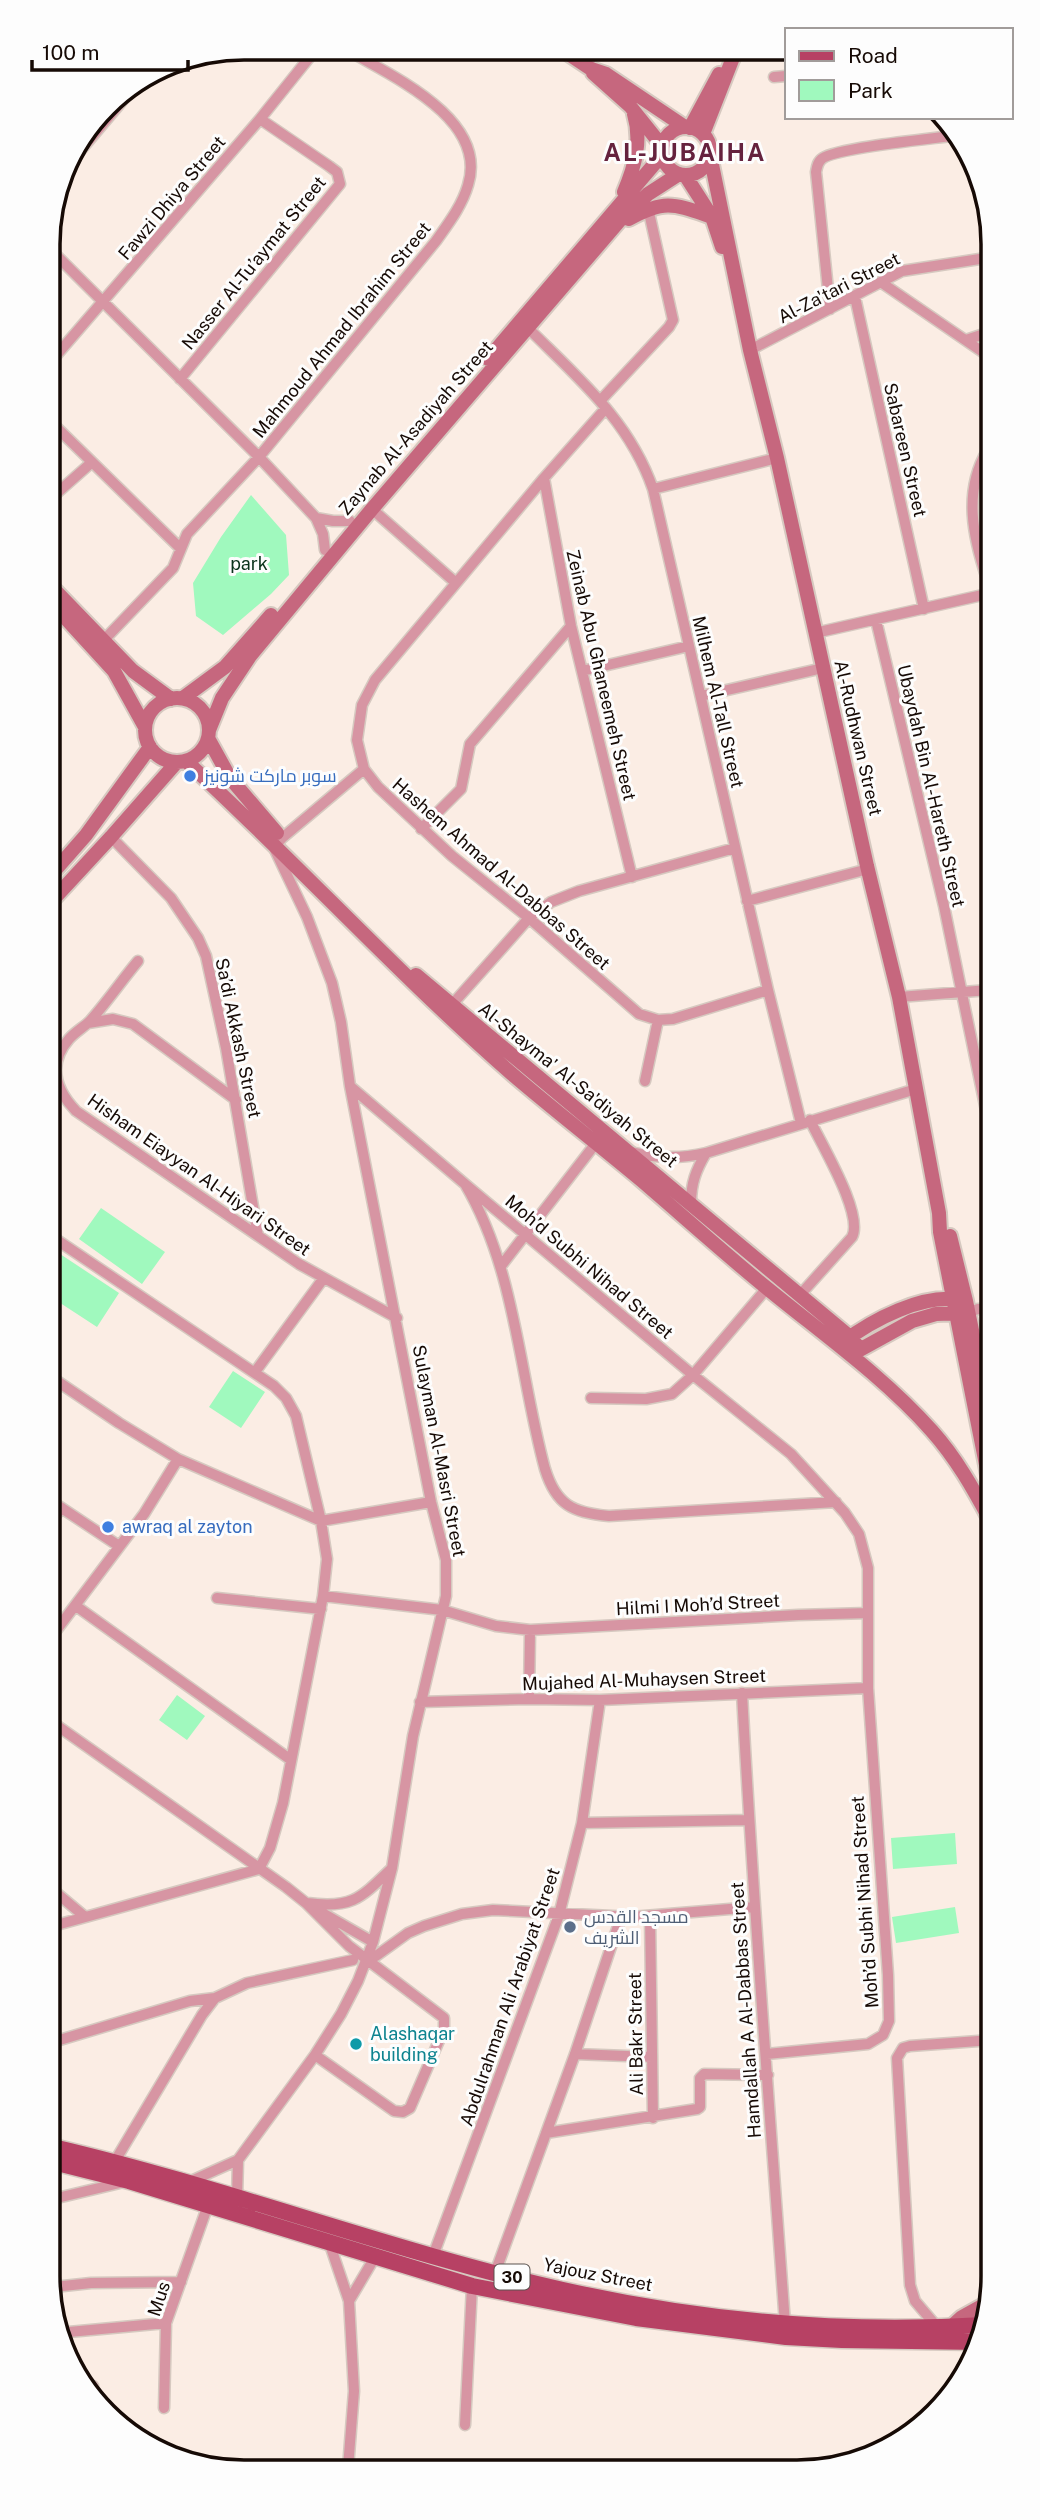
<svg xmlns="http://www.w3.org/2000/svg" width="1040" height="2520" font-family="'Public Sans',Cairo,sans-serif">
	<style>
		.green { fill: #a0f9be }
		.lines { fill: none; stroke-linecap: round; stroke-linejoin: round }
		.street-casing { stroke: #d6c9c0; stroke-width: 13 }
		.secondary-casing { stroke: #d6c9c0; stroke-width: 18 }
		.primary-casing { stroke: #d6c9c0; stroke-width: 19 }
		.street { stroke: #d795a3; stroke-width: 10 }
		.secondary { stroke: #c6677e; stroke-width: 14 }
		.primary { stroke: #b74164; stroke-width: 16 }
		.shop-dot { fill: #3f7fe0; stroke: #fdfdfd; stroke-width: 2.5 }
		.service-dot { fill: #5c6f8a; stroke: #fdfdfd; stroke-width: 2.5 }
		.culture-dot { fill: #0f9aa8; stroke: #fdfdfd; stroke-width: 2.5 }
		.labels { text-anchor: middle; stroke-width: 6; stroke-linejoin: round; paint-order: stroke }
		.shield { fill: #fdfdfd; stroke: #5b534f; stroke-width: 2 }
		.shield-label { font-size: 16px; font-weight: bold; fill: #160a05 }
		.street-label { font-size: 18px; fill: #160a05; stroke: #fdfdfd }
		.park-label { font-size: 18px; fill: #0a321b; stroke: #fdfdfd }
		.shop-label { font-size: 18px; fill: #366cbe; stroke: #fdfdfd; text-anchor: start }
		.service-label { font-size: 18px; fill: #4e5e75; stroke: #fdfdfd; text-anchor: start }
		.culture-label { font-size: 18px; fill: #0d838f; stroke: #fdfdfd; text-anchor: start }
		.district-label { font-size: 24px; font-weight: bold; letter-spacing: 2px; fill: #65223e; stroke: #fdfdfd }
		.rim { fill: none; stroke: #160a05; stroke-width: 3.5 }
	</style>
	<rect width="100%" height="100%" fill="#fbede4"/>
	<path class="green" d="M251,495L286,535L289,575L271,594L223,635L196,616L193,583L221,537Z
		M101,1208L165,1252L142,1284L79,1239Z
		M51,1248L119,1293L97,1327L51,1297Z
		M233,1371L265,1392L241,1428L209,1407Z
		M177,1695L205,1716L187,1740L159,1720Z
		M955,1833L957,1864L893,1869L891,1838Z
		M955,1907L959,1933L896,1943L892,1917Z"/>
	<g class="lines">
		<g class="street-casing">
			<path id="street" d="M586,66L597,49
				M774,77L786,76
				M64,170L139,81
				M48,247L259,457L316,518L323,534L325,550
				M882,283L987,355
				M855,297L924,609
				M830,309L816,172C817,166 818,161 823,158C837,148 928,139 951,136
				M528,328C578,378 629,420 653,489L768,990L801,1123
				M966,340L987,333
				M750,350L902,271L986,258
				M48,365L260,119L317,48
				M180,379L340,184L337,172L329,166L260,119
				M600,401L669,327L673,320L648,208
				M606,408L544,478L375,680L362,705L357,740L364,769L378,787L452,856L529,918L639,1014L658,1020L673,1019L768,990
				M48,419L180,548
				M987,451C963,492 973,537 987,579
				M544,478L571,626L632,877
				M653,489L777,458
				M48,501L91,463
				M372,509L456,583
				M316,518L333,521H350
				M876,620L944,906L989,1125
				M815,633L987,594
				M103,641L173,568L187,534L259,457L436,241C448,224 462,206 468,185C489,118 389,75 344,48
				M582,671L689,646
				M701,696L823,668
				M421,829L461,789L470,744L571,626
				M111,837L171,898L198,938L206,956L226,1048L258,1236
				M747,901L868,869
				M138,961C122,980 107,1002 90,1021C84,1027 75,1032 69,1039C47,1064 55,1089 76,1111L299,1264L397,1318
				M899,997L989,990
				M449,1008L529,918L551,902L579,891L735,848
				M88,1023L113,1019L133,1024L236,1100
				M645,1081L658,1020
				M351,1087L465,1184C516,1270 519,1374 545,1469C556,1505 573,1513 609,1516L836,1502
				M630,1152C657,1158 679,1159 706,1153L916,1089
				M465,1184L693,1375L791,1454L845,1513L859,1534L868,1568V1688L888,1975L889,2021L883,2035L868,2044L767,2054
				M691,1203C691,1183 696,1170 706,1153
				M51,1236L274,1386L286,1398L296,1416L321,1521L327,1559L323,1596L283,1803L270,1848L259,1869
				M501,1266L596,1143
				M800,1295L852,1237C864,1214 821,1144 810,1120
				M969,1312L978,1309H989
				M255,1372L323,1279
				M51,1377L119,1423L178,1459L321,1521L431,1502
				M591,1398L646,1399L672,1394L693,1375L767,1288
				M51,1501L119,1546
				M51,1520L62,1508
				M323,1596L442,1610L496,1626L530,1630L798,1615L868,1613
				M217,1598L321,1609
				M76,1606L291,1760
				M52,1636L144,1514L178,1459
				M742,1693C753,1904 770,2114 785,2324
				M529,1699L530,1630
				M420,1702L529,1699L600,1700L868,1688
				M52,1722L286,1887L306,1903L349,1946L444,2018V2029L410,2108L403,2112L394,2111L315,2055
				M582,1823L749,1820
				M53,1890L84,1916
				M307,1903C351,1909 360,1899 391,1869
				M319,1911L373,1942
				M650,1916L653,2118
				M53,1926L259,1869
				M367,1959L376,1956L408,1933L424,1926L462,1914L493,1910L632,1917L754,1907
				M53,2042L190,2001L215,1998L247,1983L353,1960
				M575,2054L652,2057
				M546,2133L697,2109L700,2107V2078L704,2074L768,2075
				M115,2161L202,2015L215,1998
				M189,2182L238,2160L315,2055L341,2014L358,1981L373,1942L392,1868L413,1736L446,1596V1560L431,1502L350,1086L341,1022L332,983L307,917L275,850L276,845L282,838L364,769
				M237,2198L238,2160
				M53,2199L124,2182
				M329,2242L349,2301L354,2391L348,2468
				M433,2256L559,1915L582,1823L600,1700
				M495,2273L575,2054L621,1917
				M54,2287L91,2283L181,2282
				M349,2301L375,2257
				M938,2328L915,2301L910,2285L897,2058L903,2048L910,2046L992,2040
				M58,2333L166,2323
				M88,2386H93
				M164,2408L166,2323L208,2205
				M465,2425L472,2286"/>
		</g>
		<g class="secondary-casing">
			<path id="secondary" d="M561,49L591,69L606,74L685,127
				M593,73L630,106L662,146
				M662 151a24 24 0 1 1 48 0a24 24 0 1 1-48 0Z
				M690,128L719,74
				M703,134L736,50
				M710,155L750,350L777,458L867,866L899,997L939,1213L940,1232L990,1485
				M685,175L712,217L722,247
				M624,192C635,166 642,141 634,114
				M629,219C665,199 674,204 712,217
				M488,359L662,155
				M49,584L133,671L171,699
				M49,600L114,671L145,727
				M183,698L225,667L271,615
				M145 730a32 32 0 1 1 64 0a32 32 0 1 1-64 0Z
				M209,730L222,698L250,656L372,509L621,219L648,194L679,174
				M208,738L230,778L277,833
				M186,761C297,863 398,974 512,1074C554,1110 598,1144 641,1180C683,1216 725,1254 768,1289C823,1334 884,1377 932,1431C956,1458 973,1488 990,1520
				M50,876L86,835L150,747
				M50,903L111,837L177,762
				M416,975L850,1337L860,1349
				M950,1236L966,1301L990,1419
				M842,1343C872,1320 923,1293 961,1300
				M854,1353L912,1321L936,1314L964,1313
				M951,2327L962,2317L989,2302"/>
		</g>
		<g class="primary-casing">
			<path id="primary" d="M53,2147C225,2187 391,2251 563,2290C701,2321 843,2334 984,2325
				M53,2162L129,2181L472,2286L636,2318L786,2337L842,2340L980,2342"/>
		</g>
		<use href="#street" class="street"/>
		<use href="#secondary" class="secondary"/>
		<use href="#primary" class="primary"/>
	</g>
	<g class="shop-dot">
		<circle cx="190" cy="776" r="7"/>
		<circle cx="108" cy="1527" r="7"/>
	</g>
	<circle class="service-dot" cx="570" cy="1927" r="7"/>
	<circle class="culture-dot" cx="356" cy="2044" r="7"/>
	<g class="labels">
		<rect class="shield" x="494.5" y="2264.5" width="35" height="25" rx="5"/>
		<g class="shield-label">
			<text x="512" y="2283">30</text>
		</g>
		<g class="street-label">
			<text transform="translate(172 198) rotate(-50)" y="6">Fawzi Dhiya Street</text>
			<text transform="translate(254 263) rotate(-51)" y="6">Nasser Al-Tu’aymat Street</text>
			<text transform="translate(839 288) rotate(-27)" y="6">Al-Za'tari Street</text>
			<text transform="translate(342 330) rotate(-51)" y="6">Mahmoud Ahmad Ibrahim Street</text>
			<text transform="translate(416 428) rotate(-49)" y="6">Zaynab Al-Asadiyah Street</text>
			<text transform="translate(905 450) rotate(77)" y="6">Sabareen Street</text>
			<text transform="translate(601 675) rotate(77)" y="6">Zeinab Abu Ghaneemeh Street</text>
			<text transform="translate(718 702) rotate(77)" y="6">Milhem Al-Tall Street</text>
			<text transform="translate(858 738) rotate(77)" y="6">Al-Rudhwan Street</text>
			<text transform="translate(931 786) rotate(77)" y="6">Ubaydah Bin Al-Hareth Street</text>
			<text transform="translate(501 874) rotate(41)" y="6">Hashem Ahmad Al-Dabbas Street</text>
			<text transform="translate(238 1038) rotate(78)" y="6">Sa’di Akkash Street</text>
			<text transform="translate(578 1085) rotate(39)" y="6">Al-Shayma' Al-Sa'diyah Street</text>
			<text transform="translate(199 1175) rotate(35)" y="6">Hisham Eiayyan Al-Hiyari Street</text>
			<text transform="translate(589 1267) rotate(40)" y="6">Moh’d Subhi Nihad Street</text>
			<text transform="translate(439 1451) rotate(79)" y="6">Sulayman Al-Masri Street</text>
			<text transform="translate(698 1605) rotate(-3)" y="6">Hilmi I Moh’d Street</text>
			<text transform="translate(644 1680) rotate(-2)" y="6">Mujahed Al-Muhaysen Street</text>
			<text transform="translate(865 1902) rotate(-94)" y="6">Moh’d Subhi Nihad Street</text>
			<text transform="translate(510 1997) rotate(-71)" y="6">Abdulrahman Ali Arabiyat Street</text>
			<text transform="translate(746 2010) rotate(-94)" y="6">Hamdallah A Al-Dabbas Street</text>
			<text transform="translate(636 2034) rotate(-91)" y="6">Ali Bakr Street</text>
			<text transform="translate(598 2275) rotate(11)" y="6">Yajouz Street</text>
			<text transform="translate(159 2299) rotate(-72)" y="6">Mus</text>
		</g>
		<g class="park-label">
			<text x="249" y="570">park</text>
		</g>
		<g class="shop-label">
			<text x="204" y="782">سوبر ماركت شونيز</text>
			<text x="122" y="1533">awraq al zayton</text>
		</g>
		<g class="service-label">
			<text x="584" y="1923">مسجد القدس<tspan x="584" dy="21">الشريف</tspan></text>
		</g>
		<g class="culture-label">
			<text x="370" y="2040">Alashaqar<tspan x="370" dy="21">building</tspan></text>
		</g>
		<g class="district-label">
			<text x="685" y="161">AL-JUBAIHA</text>
		</g>
	</g>
	<path d="M0 0H1040V2520H0ZM244 60H797A184 184 0 0 1 981 244V2276A184 184 0 0 1 797 2460H244A184 184 0 0 1 60 2276V244A184 184 0 0 1 244 60Z" fill="#fdfdfd" fill-rule="evenodd"/>
	<path class="rim" d="M244 60H797A184 184 0 0 1 981 244V2276A184 184 0 0 1 797 2460H244A184 184 0 0 1 60 2276V244A184 184 0 0 1 244 60Z"/>
	<rect x="785" y="28" width="228" height="91" fill="#fdfdfd" stroke="#a19c9a" stroke-width="2"/>
	<rect x="799" y="51" width="35" height="10" fill="#b74164" stroke="#a19c9a" stroke-width="2"/>
	<text x="848" y="63" font-size="21" fill="#160a05">Road</text>
	<rect x="799" y="80" width="35" height="21" fill="#a0f9be" stroke="#a19c9a" stroke-width="2"/>
	<text x="848" y="98" font-size="21" fill="#160a05">Park</text>
	<path d="M32 60v10h156v-10" fill="none" stroke="#160a05" stroke-width="3.5"/>
	<text x="42" y="60" font-size="21" fill="#160a05" stroke="#fdfdfd" stroke-width="5" paint-order="stroke">100 m</text>
</svg>
